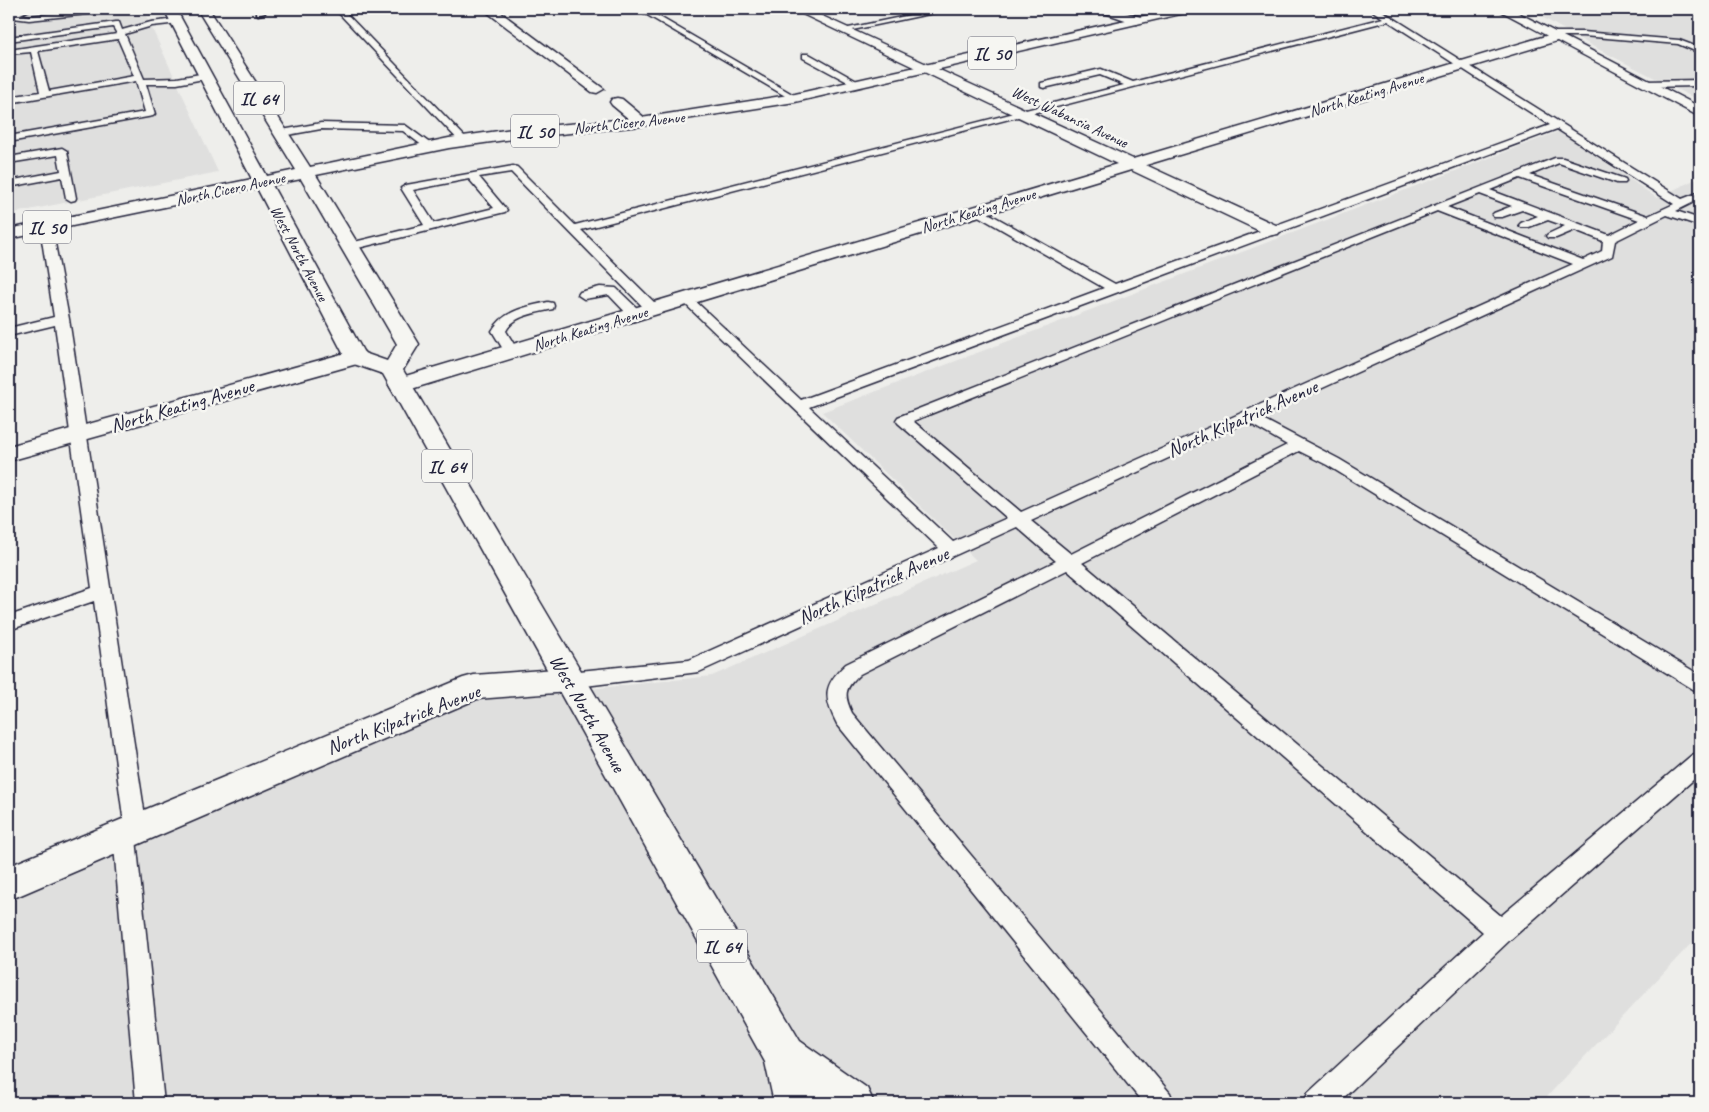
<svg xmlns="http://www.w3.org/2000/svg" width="1709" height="1112" font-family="Caveat,sans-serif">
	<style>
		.built { fill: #dfdfde }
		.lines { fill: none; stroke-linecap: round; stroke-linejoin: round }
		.lane-casing { stroke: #22223b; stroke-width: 3 }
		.street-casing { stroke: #22223b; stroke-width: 3 }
		.secondary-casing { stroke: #22223b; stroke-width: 3 }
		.primary-casing { stroke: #22223b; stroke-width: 3 }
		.lane { fill: #f6f6f2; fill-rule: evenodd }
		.street { fill: #f6f6f2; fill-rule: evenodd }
		.secondary { fill: #f6f6f2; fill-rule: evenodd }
		.primary { fill: #f6f6f2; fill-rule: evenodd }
		.rail { stroke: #22223b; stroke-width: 2 }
		.labels { text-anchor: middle; stroke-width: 5; stroke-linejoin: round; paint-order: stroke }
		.far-street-label { font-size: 16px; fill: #22223b; stroke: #f6f6f2 }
		.shield { fill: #f6f6f2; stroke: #626272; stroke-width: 1 }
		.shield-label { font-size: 19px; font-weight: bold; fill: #22223b }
		.street-label { font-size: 20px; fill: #22223b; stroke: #f6f6f2 }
	</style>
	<rect width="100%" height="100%" fill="#eeeeeb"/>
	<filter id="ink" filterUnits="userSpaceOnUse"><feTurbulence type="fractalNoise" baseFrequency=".02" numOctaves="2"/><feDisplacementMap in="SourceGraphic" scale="10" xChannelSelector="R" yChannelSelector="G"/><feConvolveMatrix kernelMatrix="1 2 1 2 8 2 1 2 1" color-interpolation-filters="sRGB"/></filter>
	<g filter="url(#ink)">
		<path class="built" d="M9,9H143L218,172L9,214Z
			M1528,9H1700V101L1594,47Z
			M1560,131L1657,198L1700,177V934L1541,1103H9V898L467,702L712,676L976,560L822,412Z"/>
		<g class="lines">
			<g class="lane-casing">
				<path id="lane" d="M22,9H32L20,14L29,16L98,9L111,10L107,12L29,20L13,18L14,11Z
					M254,9H262L265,13L258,15Z
					M335,9H342L467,139V143H461Z
					M637,9H646L799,98L795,101L792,100Z
					M939,9H953L843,32L839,30Z
					M1370,9H1379L1682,199L1700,192V199L1676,211L1700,219V226L1667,215L1615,241L1612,256L1259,417L1339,459L1700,675V692L1693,689L1327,465L1299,451L1082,563L1501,916L1692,755L1700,752V774L1510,940L1338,1103H1304L1308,1093L1483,932L1067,570L860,674C845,688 843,694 852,713L1170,1093L1174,1103H1143L837,724C823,697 823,685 846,664L1056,561L1017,527L699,672L569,688L562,685L559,680L562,675L569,672L689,660L939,548L680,299L686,295L690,296L801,400L1104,288L973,213L971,211L973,209H981L1115,284L1550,125L1388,21L581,230L658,306L659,309L653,313L648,312L511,172L479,177L505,208L507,210L505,212L350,250L344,246L346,244L424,225L401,188L406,185L513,166L517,167L575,225L1124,85L1100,75L1044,88L1041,87V83L1101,69L1133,82L1383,18ZM1557,129L1674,204L1648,216L1530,175L1559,163L1617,183H1625L1626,181L1625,179L1563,158H1555L898,417L896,420L898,423L1007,518L953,542L809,407ZM1520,178L1639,220L1609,235L1490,190ZM469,179L494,208L434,223L413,190ZM1480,194L1512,206L1494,213L1492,215L1494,217H1502L1522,210L1538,216L1521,223L1519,225L1521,227H1529L1548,220L1565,226L1548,234L1546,236L1548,238H1556L1575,230L1603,241L1602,251L1583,260L1447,207ZM1437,211L1573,264L1021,512L913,421ZM1247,422L1287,445L1071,554L1031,521Z
					M176,19H179V23L152,26L125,34L144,79L177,78L206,73L210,76L209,78L177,84H146L155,114L153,116L9,142V136L145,112L136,81L9,103V97L40,92L31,52L9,54V50L117,34L113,27L9,41V37L116,22H119L122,30L151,22ZM118,39L134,76L49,91L38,51Z
					M1547,32H1583L1679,40L1700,48V53L1678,44L1583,36H1547Z
					M803,54H809L862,84L855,86L803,58Z
					M1700,80V86L1645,87L1641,84L1645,81Z
					M321,123L405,125L435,147L433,149H427L403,131L321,129L282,136L277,133L282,130Z
					M62,148L67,151L76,198L75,200L71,201L66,198L62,177L9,187V181L61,171L58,155L9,163V157Z
					M46,224L52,227L69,319L147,829L144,836L136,839L164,1103H136L113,834L116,827L124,824L94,601L9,630V616L92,588L55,325L9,336V328L54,317L40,227Z
					M600,287L616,288L640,311L641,314L640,317H630L609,295L584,299L578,295L580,292Z
					M548,302L553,303L554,306L553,309C536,313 514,315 506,331L518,351L516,354H506L492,331C504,310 526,307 548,302Z"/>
			</g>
			<g class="street-casing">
				<path id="street" d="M483,9H496L604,89L597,93L592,92Z
					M792,9H807L1133,159L1552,34H1560L1562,37L1560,40L1146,165L1278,226L1281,230L1278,234L1272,235L1266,234L1131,170L408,390L400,392L392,390L389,385L392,380L1117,164Z
					M1097,9H1114L1141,17L1143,20L1137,24L1099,11Z
					M617,98L622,99L646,119L648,122L646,125H636L612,105L610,102L612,99Z
					M356,350L364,352L367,357L364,362L9,461V446Z
					M569,668L580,672L585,680L580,688L569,692L477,699L9,900V866L463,678L474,675Z"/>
			</g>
			<g class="secondary-casing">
				<path id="secondary" d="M1497,9H1511L1700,107V117Z"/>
			</g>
			<g class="primary-casing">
				<path id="primary" d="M164,9H176L267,176L296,170L197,9H209L310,167L449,138L520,128L641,118L795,94L1175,9H1195L1189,12L795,102L641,126L520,138L449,148L316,175L419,344L403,370L800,1041L867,1088L874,1103H774L765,1062L383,374L348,362L345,357L257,188L9,239V229L252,179ZM301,179L397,344L387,361L364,353L272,185Z"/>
			</g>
			<use href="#lane" class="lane"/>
			<use href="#street" class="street"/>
			<use href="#secondary" class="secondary"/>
			<use href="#primary" class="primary"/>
			<path class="rail" d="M1684,9L1700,14"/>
		</g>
	</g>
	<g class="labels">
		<g class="far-street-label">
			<text transform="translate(1366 94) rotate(-17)" y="6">North Keating Avenue</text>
			<text transform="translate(1070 116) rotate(25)" y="6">West Wabansia Avenue</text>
			<text transform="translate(629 122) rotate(-6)" y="6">North Cicero Avenue</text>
			<text transform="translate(230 188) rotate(-12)" y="6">North Cicero Avenue</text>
			<text transform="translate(978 210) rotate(-17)" y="6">North Keating Avenue</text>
			<text transform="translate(300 253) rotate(62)" y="6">West North Avenue</text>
			<text transform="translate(590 328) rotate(-17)" y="6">North Keating Avenue</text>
		</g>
		<g class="shield">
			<rect x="968" y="36.5" width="48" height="33" rx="4"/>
			<rect x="234" y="81.5" width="50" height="33" rx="4"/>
			<rect x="511" y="114.5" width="48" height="33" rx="4"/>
			<rect x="23" y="210.5" width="48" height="33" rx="4"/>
			<rect x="422" y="449.5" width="50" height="33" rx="4"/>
			<rect x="697" y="929.5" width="50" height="33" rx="4"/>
		</g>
		<g class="shield-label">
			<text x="992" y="60">IL 50</text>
			<text x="259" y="105">IL 64</text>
			<text x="535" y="138">IL 50</text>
			<text x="47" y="234">IL 50</text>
			<text x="447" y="473">IL 64</text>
			<text x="722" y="953">IL 64</text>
		</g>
		<g class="street-label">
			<text transform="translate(182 405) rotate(-16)" y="7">North Keating Avenue</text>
			<text transform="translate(1242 418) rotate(-24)" y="7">North Kilpatrick Avenue</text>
			<text transform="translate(873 585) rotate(-24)" y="7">North Kilpatrick Avenue</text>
			<text transform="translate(588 713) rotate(60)" y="7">West North Avenue</text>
			<text transform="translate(403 719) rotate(-21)" y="7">North Kilpatrick Avenue</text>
		</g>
	</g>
	<rect width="1709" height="1112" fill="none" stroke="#f6f6f2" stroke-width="30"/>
	<rect x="15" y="15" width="1679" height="1082" fill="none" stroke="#22223b" stroke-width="2" filter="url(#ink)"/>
</svg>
